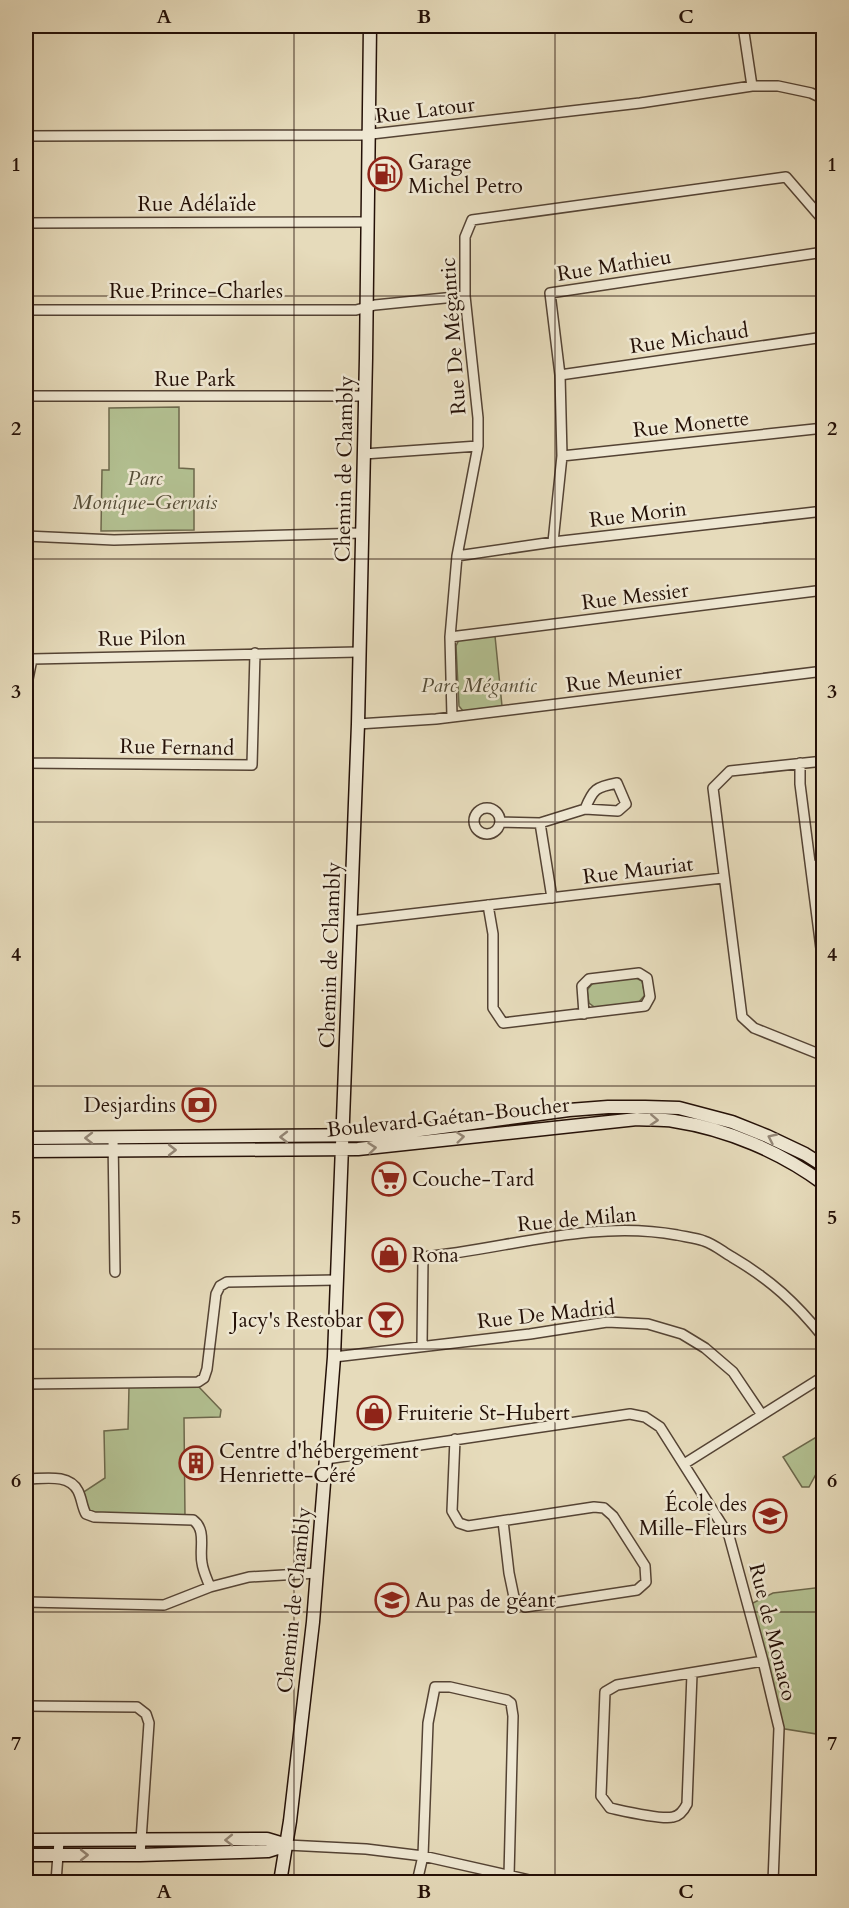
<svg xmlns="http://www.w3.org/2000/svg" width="849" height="1908" font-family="Cardo,serif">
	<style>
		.green { fill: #b3c192; stroke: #6c684c; stroke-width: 1.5 }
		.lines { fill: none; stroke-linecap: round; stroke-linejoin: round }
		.street-casing { stroke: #544334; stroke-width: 12 }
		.secondary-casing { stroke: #241007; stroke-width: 15 }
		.street { stroke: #efe8d3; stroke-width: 9 }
		.secondary { stroke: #efe8d3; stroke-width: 12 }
		.oneway { stroke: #948777 }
		.grid { fill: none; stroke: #241007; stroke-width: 1.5; stroke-opacity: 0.55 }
		.labels { text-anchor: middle; stroke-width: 5; stroke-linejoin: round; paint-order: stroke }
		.street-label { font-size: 21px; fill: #241007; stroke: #efe8d3 }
		.poi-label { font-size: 21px; fill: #241007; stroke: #efe8d3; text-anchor: start }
		.park-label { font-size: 21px; font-style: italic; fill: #564e38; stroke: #efe8d3 }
		.neatline { fill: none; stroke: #241007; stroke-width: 2 }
		.grid-label { font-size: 20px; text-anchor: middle; font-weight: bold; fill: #241007 }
	</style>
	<rect width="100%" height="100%" fill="#e6dbbb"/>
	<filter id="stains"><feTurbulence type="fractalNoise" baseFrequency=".00333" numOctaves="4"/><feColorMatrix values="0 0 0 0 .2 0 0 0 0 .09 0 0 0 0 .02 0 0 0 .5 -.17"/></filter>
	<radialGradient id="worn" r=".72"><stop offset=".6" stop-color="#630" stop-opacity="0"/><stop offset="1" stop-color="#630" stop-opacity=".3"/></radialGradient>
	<path class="green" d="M179,407V468L194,469V530L101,531L102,470H109V408Z
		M495,636L502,706L463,711L459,706L456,646L459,640Z
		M634,977L642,981L645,995L638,1003L597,1009L589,1003L587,990L593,983Z
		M197,1385L221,1410L220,1417L184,1418L185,1517L87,1512L82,1493L105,1478L104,1431L128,1429L129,1387Z
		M823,1433V1461L809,1487H802L783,1457Z
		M823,1587V1735L779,1728L749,1605L773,1593Z"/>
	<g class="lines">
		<g class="street-casing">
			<path id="street" d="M743,26L752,86
				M26,136L363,135L640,103L752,86H778L811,93L824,99
				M26,223L368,222
				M26,310H356L375,305L465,296
				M560,375L824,337
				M26,396H364
				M364,454L478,446
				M562,456L824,428
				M26,536L114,540L361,533
				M553,542L562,456L560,375L550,293L824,252
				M457,556L553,542L824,511
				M450,637L824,590
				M452,717L450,637L457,556L478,446V418L465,296V237L472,220L786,177L824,221
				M358,724L436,719L824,671
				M824,761L730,771L713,788L742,1017L754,1028L824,1056
				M26,763L252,765L255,653
				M28,763V679L32,659L358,652
				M800,763V784L824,972
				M474 821a13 13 0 1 1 26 0a13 13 0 1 1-26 0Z
				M500,822L540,823L585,809L618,811L626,804L617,783C596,787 593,789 585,809
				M540,823L552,898
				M811,866L824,864
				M488,905L493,934V1008L503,1023L645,1006L650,997L647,978L639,973L589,979L582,986L584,1014
				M350,921L723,878
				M113,1138L115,1272
				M422,1346L423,1257C507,1249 592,1219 677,1235C686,1237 696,1238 704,1241C714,1244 723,1252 732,1257C771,1280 796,1303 824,1338
				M334,1357L530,1334L607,1322L648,1324L682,1334L705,1348L733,1372L762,1415
				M26,1384L198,1382L204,1378L207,1369L216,1294L220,1286L227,1282L337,1280
				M455,1439L452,1511L459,1523L468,1526L594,1507L604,1508L613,1516L645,1566L646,1582L637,1590L525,1607L514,1597L509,1573L503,1521
				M326,1459L630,1414L645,1417L660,1427L729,1536L763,1661L779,1728L773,1882
				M684,1464L824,1376
				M26,1479C43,1479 69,1473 78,1491C82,1499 82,1507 86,1514L94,1517L193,1520C207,1530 199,1549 202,1563C203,1571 207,1579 210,1587
				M26,1602L164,1605L210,1587L249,1577L317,1573
				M692,1674L687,1804C684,1810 680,1816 673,1817C661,1820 624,1811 610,1808L601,1796L605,1692L617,1685L763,1661
				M26,1706L137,1707L146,1714L149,1723L140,1855
				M287,1845L366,1849L423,1856L538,1882
				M56,1882L59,1841
				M417,1882L423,1856L428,1723L435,1687H450L507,1700L511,1703L513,1716L509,1876"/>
		</g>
		<g class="secondary-casing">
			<path id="secondary" d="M26,1138L383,1135L569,1110L608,1107H645L679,1108L732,1122L767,1136L805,1154L824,1166
				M26,1151L358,1149L637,1119C649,1120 662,1119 674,1121C727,1129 781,1152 824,1184
				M26,1840L267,1839L287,1845
				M26,1855H140L268,1851L287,1845
				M280,1882L290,1821L313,1622L334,1357L358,724L366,358L370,26"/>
		</g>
		<use href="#street" class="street"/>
		<use href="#secondary" class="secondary"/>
	</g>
	<defs><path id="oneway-chevron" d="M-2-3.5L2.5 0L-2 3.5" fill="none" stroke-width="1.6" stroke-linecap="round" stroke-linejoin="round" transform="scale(1.5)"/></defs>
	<g class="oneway">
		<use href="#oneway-chevron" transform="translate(654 1120) rotate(3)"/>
		<use href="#oneway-chevron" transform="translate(284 1137) rotate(180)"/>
		<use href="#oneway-chevron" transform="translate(460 1137) rotate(-6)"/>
		<use href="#oneway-chevron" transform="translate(89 1138) rotate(180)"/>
		<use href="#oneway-chevron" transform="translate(772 1138) rotate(-155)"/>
		<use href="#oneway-chevron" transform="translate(372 1148) rotate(-6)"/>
		<use href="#oneway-chevron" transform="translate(172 1150)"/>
		<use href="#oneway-chevron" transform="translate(229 1840) rotate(179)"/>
		<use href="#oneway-chevron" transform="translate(84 1855)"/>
	</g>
	<path class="grid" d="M294,26V1882M555,26V1882M26,296H824M26,559H824M26,822H824M26,1086H824M26,1349H824M26,1612H824"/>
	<defs>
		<g id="fuel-ring" transform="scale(1.725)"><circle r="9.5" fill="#efe8d3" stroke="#8f2418" stroke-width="1.5"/><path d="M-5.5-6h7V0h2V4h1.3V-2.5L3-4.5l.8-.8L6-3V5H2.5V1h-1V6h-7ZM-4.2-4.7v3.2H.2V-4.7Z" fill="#8f2418"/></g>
		<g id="bank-ring" transform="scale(1.725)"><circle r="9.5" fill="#efe8d3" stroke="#8f2418" stroke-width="1.5"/><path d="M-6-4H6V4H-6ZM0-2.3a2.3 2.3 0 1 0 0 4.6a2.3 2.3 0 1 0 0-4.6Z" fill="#8f2418"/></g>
		<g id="supermarket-ring" transform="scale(1.725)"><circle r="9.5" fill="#efe8d3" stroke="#8f2418" stroke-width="1.5"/><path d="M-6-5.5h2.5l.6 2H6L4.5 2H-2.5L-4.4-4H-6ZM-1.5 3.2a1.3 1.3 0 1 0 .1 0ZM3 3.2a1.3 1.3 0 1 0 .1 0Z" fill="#8f2418"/></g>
		<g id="shop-ring" transform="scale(1.725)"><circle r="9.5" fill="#efe8d3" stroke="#8f2418" stroke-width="1.5"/><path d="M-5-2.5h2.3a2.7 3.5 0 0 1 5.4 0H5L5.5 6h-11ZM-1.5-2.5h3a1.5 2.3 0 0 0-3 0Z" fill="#8f2418"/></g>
		<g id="bar-ring" transform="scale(1.725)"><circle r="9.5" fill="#efe8d3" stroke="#8f2418" stroke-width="1.5"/><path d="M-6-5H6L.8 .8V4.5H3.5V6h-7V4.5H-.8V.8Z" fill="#8f2418"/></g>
		<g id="building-ring" transform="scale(1.725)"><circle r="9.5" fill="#efe8d3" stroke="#8f2418" stroke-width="1.5"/><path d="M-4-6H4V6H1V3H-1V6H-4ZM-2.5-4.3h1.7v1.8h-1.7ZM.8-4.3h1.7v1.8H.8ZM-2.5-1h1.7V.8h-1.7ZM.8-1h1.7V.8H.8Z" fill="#8f2418"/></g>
		<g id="school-ring" transform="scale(1.725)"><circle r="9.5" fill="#efe8d3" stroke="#8f2418" stroke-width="1.5"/><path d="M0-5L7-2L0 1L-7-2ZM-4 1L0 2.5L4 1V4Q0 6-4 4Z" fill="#8f2418"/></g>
	</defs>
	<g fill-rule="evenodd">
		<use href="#fuel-ring" x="385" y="174"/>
		<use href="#bank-ring" x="199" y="1105"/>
		<use href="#supermarket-ring" x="389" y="1179"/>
		<use href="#shop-ring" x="389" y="1255"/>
		<use href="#bar-ring" x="386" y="1320"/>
		<use href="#shop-ring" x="374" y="1413"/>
		<use href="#building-ring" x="196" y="1463"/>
		<use href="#school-ring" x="770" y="1516"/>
		<use href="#school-ring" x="392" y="1600"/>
	</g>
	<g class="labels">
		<g class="street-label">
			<text transform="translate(425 110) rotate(-7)" y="7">Rue Latour</text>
			<text x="197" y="211">Rue Adélaïde</text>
			<text transform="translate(614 265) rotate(-9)" y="7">Rue Mathieu</text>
			<text x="196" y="298">Rue Prince-Charles</text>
			<text transform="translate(453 336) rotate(-94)" y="7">Rue De Mégantic</text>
			<text transform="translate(689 338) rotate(-8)" y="7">Rue Michaud</text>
			<text x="195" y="386">Rue Park</text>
			<text transform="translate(691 424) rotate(-6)" y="7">Rue Monette</text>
			<text transform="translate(344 469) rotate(-89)" y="7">Chemin de Chambly</text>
			<text transform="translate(638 514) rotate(-7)" y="7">Rue Morin</text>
			<text transform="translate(635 596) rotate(-7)" y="7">Rue Messier</text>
			<text transform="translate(142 638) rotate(-1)" y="7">Rue Pilon</text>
			<text transform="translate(624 678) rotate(-7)" y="7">Rue Meunier</text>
			<text transform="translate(177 747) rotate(1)" y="7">Rue Fernand</text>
			<text transform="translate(638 870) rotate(-7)" y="7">Rue Mauriat</text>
			<text transform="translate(330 955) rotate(-88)" y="7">Chemin de Chambly</text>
			<text transform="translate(448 1117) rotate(-6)" y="7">Boulevard Gaétan-Boucher</text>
			<text transform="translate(577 1219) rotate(-5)" y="7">Rue de Milan</text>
			<text transform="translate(546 1314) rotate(-6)" y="7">Rue De Madrid</text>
			<text transform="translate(294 1600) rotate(-84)" y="7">Chemin de Chambly</text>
			<text transform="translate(773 1632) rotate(76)" y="7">Rue de Monaco</text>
		</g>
		<g class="poi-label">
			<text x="408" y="169">Garage<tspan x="408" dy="24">Michel Petro</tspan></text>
			<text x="176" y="1112" text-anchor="end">Desjardins</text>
			<text x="412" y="1186">Couche-Tard</text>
			<text x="412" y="1262">Rona</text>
			<text x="363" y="1327" text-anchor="end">Jacy's Restobar</text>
			<text x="397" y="1420">Fruiterie St-Hubert</text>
			<text x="219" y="1458">Centre d'hébergement<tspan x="219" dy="24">Henriette-Céré</tspan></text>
			<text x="747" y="1511" text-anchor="end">École des<tspan x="747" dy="24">Mille-Fleurs</tspan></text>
			<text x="415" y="1607">Au pas de géant</text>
		</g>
		<g class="park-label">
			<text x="145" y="485">Parc<tspan x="145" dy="24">Monique-Gervais</tspan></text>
			<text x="479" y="692">Parc Mégantic</text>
		</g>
	</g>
	<rect width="849" height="1908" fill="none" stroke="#e6dbbb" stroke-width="66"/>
	<rect x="33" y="33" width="783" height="1842" class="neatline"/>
	<g class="grid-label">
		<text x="164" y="23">A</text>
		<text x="424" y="23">B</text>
		<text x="686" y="23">C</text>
		<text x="16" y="171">1</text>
		<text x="832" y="171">1</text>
		<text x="16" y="435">2</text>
		<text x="832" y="435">2</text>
		<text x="16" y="698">3</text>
		<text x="832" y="698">3</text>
		<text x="16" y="961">4</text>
		<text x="832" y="961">4</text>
		<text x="16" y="1224">5</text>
		<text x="832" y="1224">5</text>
		<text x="16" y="1487">6</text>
		<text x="832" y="1487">6</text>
		<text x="16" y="1750">7</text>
		<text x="832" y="1750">7</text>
		<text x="164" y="1898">A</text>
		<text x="424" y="1898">B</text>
		<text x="686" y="1898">C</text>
	</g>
	<rect width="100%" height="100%" filter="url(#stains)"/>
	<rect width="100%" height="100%" fill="url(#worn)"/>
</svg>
